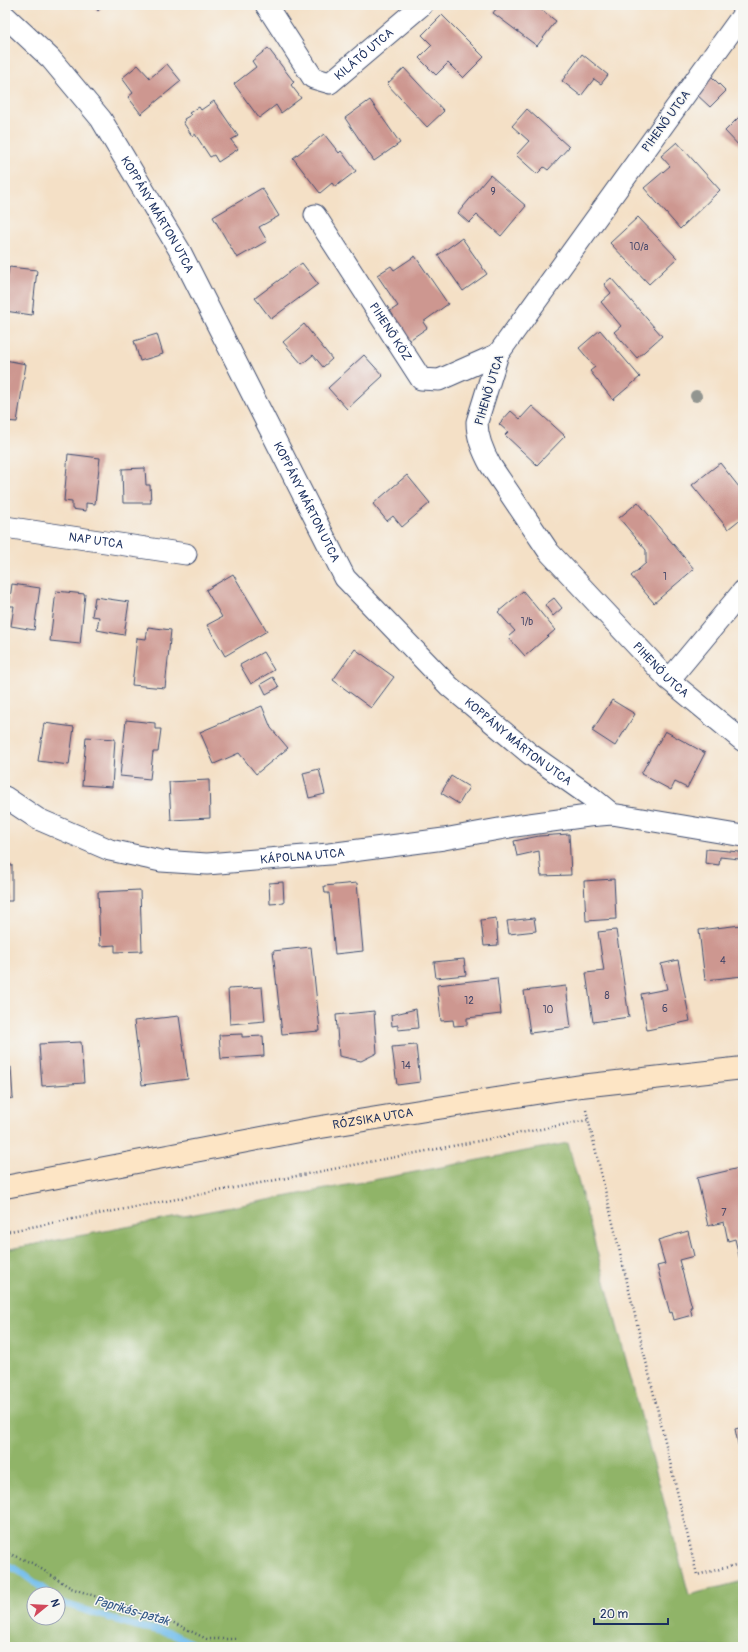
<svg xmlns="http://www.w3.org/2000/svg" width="748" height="1652" font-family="Pangolin,sans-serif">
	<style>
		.forest { fill: #90b468; stroke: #567263; fill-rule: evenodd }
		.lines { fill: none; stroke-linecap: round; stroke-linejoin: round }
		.stream { stroke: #72bdec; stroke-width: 7 }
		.building { fill: #cd9790 }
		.street-casing { stroke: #3c4a6e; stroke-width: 23 }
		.secondary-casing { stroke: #3c4a6e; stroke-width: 24 }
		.path { stroke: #3c4a6e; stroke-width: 2.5; stroke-dasharray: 1 3; stroke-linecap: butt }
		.street { stroke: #fff; stroke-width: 21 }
		.secondary { stroke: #fde5c5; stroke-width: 22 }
		.tree { fill: #929590 }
		.labels { text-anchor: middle; stroke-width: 3; stroke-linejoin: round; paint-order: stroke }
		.number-label { font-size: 10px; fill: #48496a }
		.street-label { font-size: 12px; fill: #1b2f5e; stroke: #f6f6f2 }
		.water-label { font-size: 13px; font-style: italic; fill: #355a89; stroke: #f6f6f2 }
	</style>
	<rect width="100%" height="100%" fill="#f6f6f2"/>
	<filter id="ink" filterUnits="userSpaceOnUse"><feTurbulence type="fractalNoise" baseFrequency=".025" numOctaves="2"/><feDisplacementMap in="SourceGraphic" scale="8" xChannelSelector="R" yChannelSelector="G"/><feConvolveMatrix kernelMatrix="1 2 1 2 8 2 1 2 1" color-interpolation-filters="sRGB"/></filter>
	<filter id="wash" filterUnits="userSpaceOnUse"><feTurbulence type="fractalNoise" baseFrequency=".012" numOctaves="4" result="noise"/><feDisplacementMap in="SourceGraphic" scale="16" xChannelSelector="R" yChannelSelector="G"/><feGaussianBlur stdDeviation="0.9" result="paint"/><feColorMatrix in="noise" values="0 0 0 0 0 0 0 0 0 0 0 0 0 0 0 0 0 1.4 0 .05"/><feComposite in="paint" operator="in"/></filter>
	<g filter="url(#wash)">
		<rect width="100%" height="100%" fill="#f4e0c6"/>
		<path class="forest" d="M568,1143L689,1595L743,1581V1647H5V1250ZM34,1594H58V1618H34Z"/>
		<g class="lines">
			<path class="stream" d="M5,1564L19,1571L50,1594
				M58,1600L62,1603L132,1625L170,1633L199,1647"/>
		</g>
		<g id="blocks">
			<path class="building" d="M93,5H104L98,11Z
				M499,5H535L556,21L537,46L493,13Z
				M442,15L484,57L463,78L448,63L436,75L419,58L432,45L422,35Z
				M268,48L294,82L291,85L301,98L281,113L276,105L259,118L234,84L256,67L252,61Z
				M582,54L608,75L601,84L594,79L581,96L562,81Z
				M167,64L181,81L141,114L128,97L133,93L122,78L138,65L150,78Z
				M404,68L444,111L427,127L387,84Z
				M711,76L726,91L710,107L695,93Z
				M370,100L400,143L374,161L345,118Z
				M214,101L238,136L231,140L238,149L218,162L214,155L210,157L195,134L192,136L183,122L185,121L184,119L191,115L189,113L199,107L201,110Z
				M527,109L569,147L548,170L544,167L537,174L516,155L529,141L512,126Z
				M743,113V150L725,131Z
				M324,134L339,153L341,151L356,171L335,187L332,183L320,193L293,158Z
				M677,142L720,190L680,229L644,188L670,166L661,156Z
				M490,175L526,206L501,236L477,215L469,223L458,213Z
				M262,188L279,216L259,227L267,241L237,258L213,217Z
				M638,217L677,258L649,284L610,243Z
				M462,238L487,274L463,291L438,255Z
				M415,256L448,304L423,322L427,328L408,341L389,312L398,306L377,275L391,266L394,270Z
				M302,263L318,284L271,319L255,298Z
				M9,267L37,270L32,315L5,311V279H7Z
				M611,278L662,336L637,358L614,332L621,326L601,302L611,293L604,284Z
				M304,324L332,359L323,367L313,355L302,364L283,342Z
				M600,330L640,377L613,400L590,371L595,367L579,348Z
				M157,334L163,354L140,361L134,341Z
				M364,355L383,376L347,409L328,388Z
				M5,360L26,364L17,422L5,421Z
				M532,406L565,436L537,465L505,435L508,432L499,424L511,411L520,419Z
				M68,454L100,458L95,504L86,503V511L72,509V502L64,501Z
				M720,463L743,492V517L728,529L692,485Z
				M145,468L146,485H150L151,503H123L122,469Z
				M407,475L430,503L402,527L393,516L387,521L373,504Z
				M638,502L694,569L654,603L631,576L646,563V550L619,518Z
				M233,574L267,631L225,656L207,625L222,617L206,590Z
				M12,584L40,588L34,630L11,626L14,606H9Z
				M56,591L85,594L80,644L50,641Z
				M523,591L555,630L525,656L508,637L515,631L498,612Z
				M95,597L129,602L124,635L97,630L99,617L92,616Z
				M554,598L562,608L553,616L545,605Z
				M148,627L171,630L165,688L132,685L137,638L146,639Z
				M355,649L394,677L371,708L333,680Z
				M263,652L274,670L251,684L240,665Z
				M273,677L279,687L266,694L261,684Z
				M612,700L635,714L615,746L592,731Z
				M262,706L271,728L288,748L256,774L239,753L214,764L200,732Z
				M126,720L155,723V729H161L158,752H153L150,779L120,776Z
				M44,723L74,727L69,765L38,761Z
				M665,731L705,753L687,788L675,782L671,790L641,774Z
				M86,737L115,739L112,787L82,785Z
				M319,769L325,794L309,798L303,773Z
				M451,776L469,787L459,804L441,793Z
				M209,780L210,818L171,820L169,782Z
				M569,834L571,875L541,876L539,851L517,856L514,841L539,836Z
				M706,849L740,852L739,859L720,857L719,865L705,863Z
				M5,865H12V901H5Z
				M614,879L616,919L586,921L584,881Z
				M283,882L284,903L270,904L269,883Z
				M357,883L363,951L335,954L329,893H325L324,886Z
				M140,890L142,951L115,952V945L100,946L98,892Z
				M496,918L498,945L484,946L481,920Z
				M534,918L536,931L509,934L507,921Z
				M741,925L743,945V976L705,980L699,930Z
				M616,930L629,1017L593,1022L586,973L604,971L598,932Z
				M311,947L320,1031L282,1034L273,951Z
				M464,959L466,975L436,978L434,962Z
				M678,960L690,1021L647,1030L641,994L667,989L661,964Z
				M497,978L501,1014L467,1018V1025L454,1026L453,1020L441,1021L437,985Z
				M566,986L571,1028L530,1033L524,991Z
				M262,987L265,1021L230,1024L228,989Z
				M416,1009L418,1028L398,1030V1025L392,1026L391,1015Z
				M374,1011L377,1053L361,1061L339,1056L336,1015Z
				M179,1016L188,1079L142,1085L134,1021Z
				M242,1034V1037L263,1036L264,1056L221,1059L219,1035Z
				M81,1042L84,1083L42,1086L39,1044Z
				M416,1045L420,1082L397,1085L392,1047Z
				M11,1067L13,1098L5,1099V1068Z
				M739,1168L743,1183L742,1269L735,1239L728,1241L724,1222L708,1226L697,1178Z
				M688,1231L694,1256L679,1260L692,1307H690L692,1315L674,1320L672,1312L670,1313L657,1266L665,1264L658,1240Z
				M743,1427V1463H742L735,1429Z"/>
		</g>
	</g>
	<g filter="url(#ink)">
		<use href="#blocks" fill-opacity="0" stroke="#3c4a6e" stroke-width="1"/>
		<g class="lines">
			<g class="street-casing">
				<g id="street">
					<path id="s1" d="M266,5L313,78L330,83L422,5"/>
					<path id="s2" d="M743,13L742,16L498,354L477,422C477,438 483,452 491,466L549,552L669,680L743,741"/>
					<path id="s3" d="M5,16L51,59L101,119L180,251L345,578L449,686L530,754L591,797L612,814L743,836"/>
					<path id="s4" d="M315,215L421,379L439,380L498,354"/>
					<path id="s5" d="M5,527L186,554"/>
					<path d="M669,680L743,591"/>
					<path id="s6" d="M5,797L38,819L110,850L161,861L207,864L329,854L444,839L515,826L588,816L612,814"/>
				</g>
			</g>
			<g class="secondary-casing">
				<g id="secondary">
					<path id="s7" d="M5,1187L315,1128L438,1108L581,1086L743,1068"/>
				</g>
			</g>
			<path class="path" d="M586,1110L697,1575L743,1563
				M5,1232L588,1120
				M5,1552L32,1563L71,1588L174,1623L207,1639H236"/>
			<use href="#street" class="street"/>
			<use href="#secondary" class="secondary"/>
		</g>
		<circle class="tree" cx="696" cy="396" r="6"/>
	</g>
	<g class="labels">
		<g class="number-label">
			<text x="493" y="195">9</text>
			<text x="639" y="250">10/a</text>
			<text x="665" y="580">1</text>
			<text x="527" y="625">1/b</text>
			<text x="723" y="964">4</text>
			<text x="607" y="999">8</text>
			<text x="469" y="1004">12</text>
			<text x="665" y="1012">6</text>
			<text x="548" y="1013">10</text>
			<text x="406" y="1069">14</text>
			<text x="724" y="1216">7</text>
		</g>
		<g class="street-label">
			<text dy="4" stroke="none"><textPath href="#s1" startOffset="149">KILÁTÓ UTCA</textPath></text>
			<text transform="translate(666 121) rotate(-54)" y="4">PIHENŐ UTCA</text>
			<text dy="4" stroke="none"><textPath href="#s3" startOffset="252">KOPPÁNY MÁRTON UTCA</textPath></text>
			<text dy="4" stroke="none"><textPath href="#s4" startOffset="139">PIHENŐ KÖZ</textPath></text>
			<text transform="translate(489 390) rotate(-73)" y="4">PIHENŐ UTCA</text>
			<text dy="4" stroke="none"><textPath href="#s3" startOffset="576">KOPPÁNY MÁRTON UTCA</textPath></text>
			<text dy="4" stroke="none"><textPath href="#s5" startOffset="92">NAP UTCA</textPath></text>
			<text dy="4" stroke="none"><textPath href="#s2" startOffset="804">PIHENŐ UTCA</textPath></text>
			<text dy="4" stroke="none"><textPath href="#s3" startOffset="900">KOPPÁNY MÁRTON UTCA</textPath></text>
			<text dy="4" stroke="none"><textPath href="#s6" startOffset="312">KÁPOLNA UTCA</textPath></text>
			<text dy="4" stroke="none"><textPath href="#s7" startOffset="374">RÓZSIKA UTCA</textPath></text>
		</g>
		<g class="water-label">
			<text transform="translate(132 1610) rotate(16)" y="5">Paprikás-patak</text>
		</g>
	</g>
	<rect width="748" height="1652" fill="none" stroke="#f6f6f2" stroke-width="20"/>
	<g transform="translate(46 1606) rotate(72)"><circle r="19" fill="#f6f6f2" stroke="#9ea6b7"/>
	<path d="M0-3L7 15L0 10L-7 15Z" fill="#d1495b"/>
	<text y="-6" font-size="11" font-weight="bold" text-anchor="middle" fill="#1b2f5e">N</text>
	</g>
	<path d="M594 1618v6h74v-6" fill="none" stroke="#1b2f5e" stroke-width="2"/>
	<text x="600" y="1618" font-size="12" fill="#1b2f5e" stroke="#f6f6f2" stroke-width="3" paint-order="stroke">20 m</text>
</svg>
